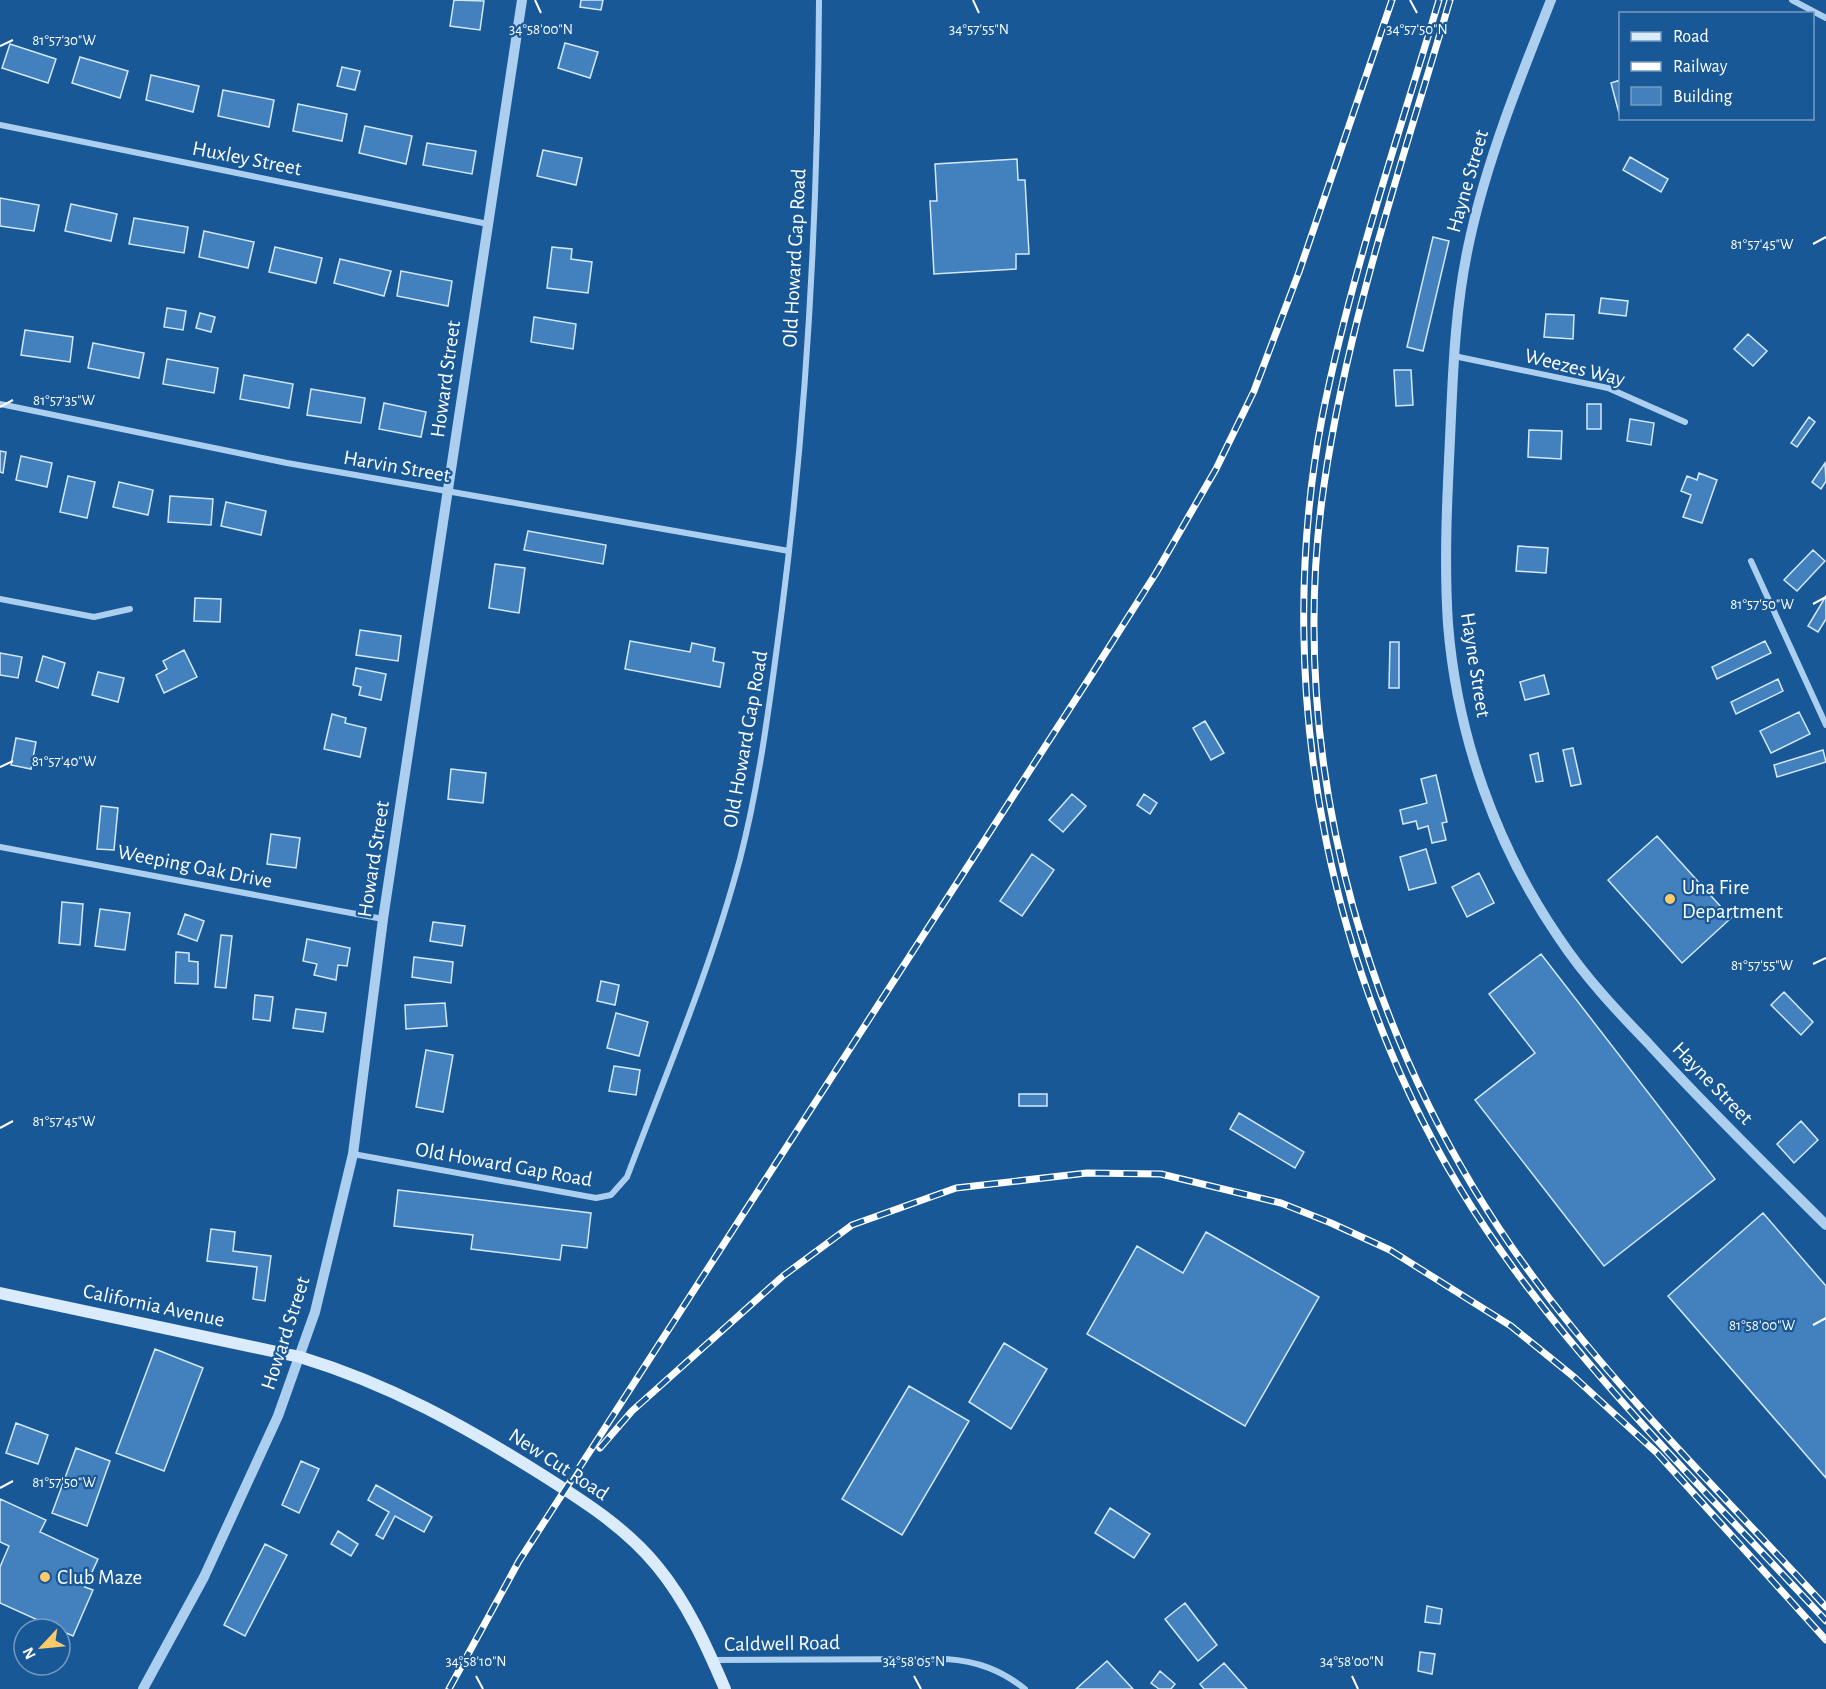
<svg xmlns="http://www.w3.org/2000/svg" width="1826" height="1689" font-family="'Alegreya Sans',sans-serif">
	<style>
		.building { fill: #4281bd; stroke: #d3e8fb; stroke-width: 1.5 }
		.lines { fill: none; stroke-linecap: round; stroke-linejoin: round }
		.minor { stroke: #accff0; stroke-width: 6 }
		.tertiary { stroke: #accff0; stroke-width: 10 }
		.secondary { stroke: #daebfb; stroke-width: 12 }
		.rail-casing { stroke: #fff; stroke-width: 7 }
		.rail { stroke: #195896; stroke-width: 4.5; stroke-dasharray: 14; stroke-linecap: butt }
		.ticks { fill: none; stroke: #fff; stroke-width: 2 }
		.poi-dot { fill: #ffcb6b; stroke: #195896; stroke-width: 2 }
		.labels { text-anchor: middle; stroke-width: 4.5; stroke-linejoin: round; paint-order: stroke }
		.street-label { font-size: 21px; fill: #fff; stroke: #195896 }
		.poi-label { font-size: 21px; fill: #fff; stroke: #195896; text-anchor: start }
		.ticks-label { font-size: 15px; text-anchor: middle; fill: #fff; stroke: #195896; stroke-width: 4.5; stroke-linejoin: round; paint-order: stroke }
	</style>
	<rect width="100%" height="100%" fill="#195896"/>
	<path class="building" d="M454,0L484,1L480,30L450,26Z
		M581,0H603L601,10L580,7Z
		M565,43L598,52L590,78L558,68Z
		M10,44L56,59L48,83L2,68Z
		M80,57L128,71L120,98L72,83Z
		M342,67L360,71L355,90L337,86Z
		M151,75L199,86L193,112L146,100Z
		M1620,80V117L1611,83Z
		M223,90L274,100L269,127L218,116Z
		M298,104L347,114L342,141L293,131Z
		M365,126L412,136L406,164L359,153Z
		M427,143L476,151L472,174L423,165Z
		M543,150L582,158L576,185L537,176Z
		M1630,157L1668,179L1661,192L1623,170Z
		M1017,159L1018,180H1025L1029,254H1016V269L934,274L930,201H937L935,164Z
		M0,198L39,205L34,231L0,226Z
		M71,204L117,214L111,241L65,231Z
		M134,218L188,227L184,253L129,244Z
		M204,231L254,242L248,268L199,257Z
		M1433,237L1449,241L1423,351L1407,347Z
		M275,247L322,258L316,283L269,272Z
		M552,247L572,249L571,259L592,262L588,293L547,288Z
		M340,259L391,271L384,296L334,283Z
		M401,271L452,281L448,306L397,296Z
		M1601,298L1628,301L1626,316L1599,313Z
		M167,308L186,311L183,330L164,327Z
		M200,313L215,317L211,332L196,328Z
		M1546,314L1574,315L1573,339L1544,337Z
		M534,317L576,324L573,349L531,342Z
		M25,330L73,337L70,362L21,355Z
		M1748,334L1767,351L1753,366L1734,349Z
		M93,343L144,353L139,378L88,368Z
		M167,359L218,368L214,393L163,384Z
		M1394,370H1411L1413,405L1396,406Z
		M244,375L293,384L289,408L240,399Z
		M311,389L365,398L361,423L307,415Z
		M384,403L426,412L421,437L379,429Z
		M1587,404H1601V429H1587Z
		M1809,417L1815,422L1797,447L1791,443Z
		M1630,419L1654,423L1651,445L1627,441Z
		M1529,430L1562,431L1561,459L1528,457Z
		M0,451L6,452L3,473L0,472Z
		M21,456L52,463L47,487L16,480Z
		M1825,463L1826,481L1821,489L1812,482Z
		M1699,473L1717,480L1702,523L1683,517L1691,495L1681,491L1687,476L1697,480Z
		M68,476L95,482L87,518L60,512Z
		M119,482L153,490L148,515L113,507Z
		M170,496L213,499L211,525L168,522Z
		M226,502L266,511L261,535L221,526Z
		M528,531L606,545L603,564L524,550Z
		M1518,546L1548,548L1546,573L1516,571Z
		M1813,550L1825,561L1797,591L1784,580Z
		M495,564L525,568L519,613L489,608Z
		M1826,596V619L1818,632L1808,626Z
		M195,598L221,599L220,622L194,621Z
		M360,630L401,636L398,661L356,655Z
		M630,641L690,652L692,643L715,648L713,661L724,663L720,687L625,669Z
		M1765,641L1771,653L1717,679L1712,667Z
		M1390,642H1399V688H1389Z
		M184,650L197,677L164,693L156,675L167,669L163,661Z
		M0,653L22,657L18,678L0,675Z
		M43,656L65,663L58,688L36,681Z
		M356,668L386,674L381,700L359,695L361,687L353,685Z
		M98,672L124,678L118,702L92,695Z
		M1544,675L1549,694L1525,700L1520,682Z
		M1778,679L1783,691L1736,714L1731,702Z
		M1799,712L1810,734L1771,753L1760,731Z
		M332,714L346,718L345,723L366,728L360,757L324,749Z
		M1205,721L1224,753L1211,760L1193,728Z
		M16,738L36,742L31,769L11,765Z
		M1573,748L1581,784L1571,786L1563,750Z
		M1823,750L1826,762L1777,777L1774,765Z
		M1538,753L1543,781L1536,782L1530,755Z
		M451,769L486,773L483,803L448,799Z
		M1436,775L1447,822L1442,823L1446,840L1432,843L1428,826L1418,829L1416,821L1403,824L1400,810L1427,803L1421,779Z
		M1072,794L1086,806L1063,832L1049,820Z
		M1144,794L1157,803L1150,814L1137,805Z
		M101,806L118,808L114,850L97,849Z
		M271,834L300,838L296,868L267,864Z
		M1657,836L1731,918L1682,963L1608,880Z
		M1426,849L1436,883L1409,890L1400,857Z
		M1032,854L1054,870L1022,916L1000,901Z
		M1479,873L1494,903L1467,917L1452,887Z
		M62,902L83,904L80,945L59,943Z
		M100,909L130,913L125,950L95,946Z
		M185,914L204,921L197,941L178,934Z
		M433,922L465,926L462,946L430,941Z
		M221,935L232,936L226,988L215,987Z
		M307,939L350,948L347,966L338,965L336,980L314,975L317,964L303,961Z
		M176,952L189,953V961L198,962V984L175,983Z
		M1541,954L1715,1179L1604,1266L1475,1100L1535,1053L1489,994Z
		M414,957L453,962L451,983L412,977Z
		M601,981L619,985L615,1005L597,1001Z
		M1784,992L1813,1022L1801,1035L1771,1005Z
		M255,995L273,997L270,1021L253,1019Z
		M445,1003L447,1026L406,1029L405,1005Z
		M296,1009L326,1013L323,1032L293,1028Z
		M616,1013L648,1022L639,1056L607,1048Z
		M426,1050L453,1055L443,1112L416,1107Z
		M614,1066L640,1070L636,1095L609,1091Z
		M1019,1094H1047V1106H1019Z
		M1239,1113L1304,1152L1295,1168L1230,1129Z
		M1801,1121L1818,1140L1794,1163L1777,1144Z
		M398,1190L591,1213L587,1248L562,1245L560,1260L471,1249L473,1235L394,1226Z
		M1763,1213L1826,1286V1478L1668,1296Z
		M211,1229L235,1232L233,1251L271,1256L265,1301L253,1299L257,1267L207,1261Z
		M1206,1232L1319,1297L1245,1426L1087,1334L1137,1246L1183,1273Z
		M1004,1343L1047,1369L1011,1429L969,1402Z
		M155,1349L203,1368L164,1471L116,1453Z
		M909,1386L969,1421L902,1535L842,1499Z
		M16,1423L48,1435L38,1464L6,1453Z
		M76,1448L110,1461L87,1526L52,1513Z
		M301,1461L319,1469L299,1513L282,1505Z
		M376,1485L432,1517L424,1532L395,1516L383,1539L376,1535L389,1512L368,1500Z
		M0,1499L46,1520L40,1532L98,1559L85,1587L93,1590L73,1636L0,1603V1567L9,1546L0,1542Z
		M1110,1508L1150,1534L1134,1558L1095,1533Z
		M338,1531L358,1544L351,1556L331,1544Z
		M265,1544L287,1555L245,1636L224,1625Z
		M1185,1603L1217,1645L1198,1661L1165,1619Z
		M1427,1606L1442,1609L1440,1624L1425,1622Z
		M1420,1652L1435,1654L1432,1674L1418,1671Z
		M1107,1661L1133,1689H1076Z
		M1224,1663L1247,1689H1204L1200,1684Z
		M1160,1671L1175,1684L1171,1689H1159L1151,1683Z"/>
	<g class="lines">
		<path class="minor" d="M1792,0L1826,18
			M0,125L488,224
			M1454,356L1608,388L1685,422
			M0,404L287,463L789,551
			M1751,561L1826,725
			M0,599L94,617L130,609
			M0,847L383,919
			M353,1154L596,1198L611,1195L627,1177C667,1071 711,968 740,859C761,777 771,692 782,609C808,407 818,203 819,0
			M713,1660L946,1659C977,1661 1001,1670 1025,1689"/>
		<path class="tertiary" d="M1551,0C1521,76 1489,154 1471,234C1455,302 1453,370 1450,439C1447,500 1444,563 1448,624C1457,736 1496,846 1559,938C1585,977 1616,1010 1648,1043C1705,1106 1766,1165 1826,1225
			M143,1689L204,1577L278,1416L315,1312L353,1154L383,919L522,0"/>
		<path class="secondary" d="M0,1293L300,1357C389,1384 465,1426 544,1476C585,1502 626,1528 657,1566C687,1602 707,1647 725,1689"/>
		<g class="rail-casing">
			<path id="rail" d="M1439,0C1398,138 1350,277 1322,418C1270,694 1330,999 1488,1232C1581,1370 1713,1498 1826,1621
				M1450,0C1403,160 1348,320 1324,485C1283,765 1370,1062 1540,1286C1624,1398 1731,1503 1826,1607
				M600,1448L632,1411L783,1276L852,1225L956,1188L1087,1173L1161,1174L1281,1203L1331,1223L1390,1250L1511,1326L1574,1377L1657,1453L1826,1640
				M449,1689L519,1561L1092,674L1156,573L1216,469L1254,391L1299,272L1392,0"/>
		</g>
		<use href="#rail" class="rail"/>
	</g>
	<path class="ticks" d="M535,0L541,13M973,0L979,13M1410,0L1417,13M0,46L13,40M1813,244L1826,237M0,407L13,400M1813,604L1826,597M0,767L13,761M1813,964L1826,958M0,1128L13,1121M1813,1325L1826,1318M0,1488L13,1481M476,1676L483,1689M914,1676L921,1689M1352,1676L1358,1689"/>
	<g class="poi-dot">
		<circle cx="1670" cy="899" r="6"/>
		<circle cx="45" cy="1577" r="6"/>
	</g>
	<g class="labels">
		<g class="street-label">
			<text transform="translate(247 158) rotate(11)" y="7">Huxley Street</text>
			<text transform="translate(1467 181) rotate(-74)" y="7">Hayne Street</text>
			<text transform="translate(794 258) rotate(-87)" y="7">Old Howard Gap Road</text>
			<text transform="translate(1575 367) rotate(14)" y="7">Weezes Way</text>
			<text transform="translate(445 379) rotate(-82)" y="7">Howard Street</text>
			<text transform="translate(397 466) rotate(10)" y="7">Harvin Street</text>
			<text transform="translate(1476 665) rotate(81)" y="7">Hayne Street</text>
			<text transform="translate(745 739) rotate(-80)" y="7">Old Howard Gap Road</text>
			<text transform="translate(373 859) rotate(-81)" y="7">Howard Street</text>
			<text transform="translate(195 866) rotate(11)" y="7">Weeping Oak Drive</text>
			<text transform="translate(1713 1083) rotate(46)" y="7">Hayne Street</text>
			<text transform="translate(504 1164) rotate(10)" y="7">Old Howard Gap Road</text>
			<text transform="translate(154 1305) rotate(12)" y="7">California Avenue</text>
			<text transform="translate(285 1333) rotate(-72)" y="7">Howard Street</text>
			<text transform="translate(559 1464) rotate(33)" y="7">New Cut Road</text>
			<text transform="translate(782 1643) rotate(-1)" y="7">Caldwell Road</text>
		</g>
		<g class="poi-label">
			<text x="1682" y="894">Una Fire<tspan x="1682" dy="24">Department</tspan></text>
			<text x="57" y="1584">Club Maze</text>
		</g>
	</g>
	<g class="ticks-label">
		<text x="541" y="34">34°58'00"N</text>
		<text x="979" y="34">34°57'55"N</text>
		<text x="1417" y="34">34°57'50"N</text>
		<text x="64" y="45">81°57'30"W</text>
		<text x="1762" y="249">81°57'45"W</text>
		<text x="64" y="405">81°57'35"W</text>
		<text x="1762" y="609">81°57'50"W</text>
		<text x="64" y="766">81°57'40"W</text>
		<text x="1762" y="970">81°57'55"W</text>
		<text x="64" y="1126">81°57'45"W</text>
		<text x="1762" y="1330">81°58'00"W</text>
		<text x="64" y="1487">81°57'50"W</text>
		<text x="476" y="1666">34°58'10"N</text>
		<text x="914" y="1666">34°58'05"N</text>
		<text x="1352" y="1666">34°58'00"N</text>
	</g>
	<rect x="1619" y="12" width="195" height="108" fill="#195896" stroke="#759bc0" stroke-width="1.5"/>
	<rect x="1631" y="32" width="30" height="9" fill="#daebfb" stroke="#759bc0" stroke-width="1.5"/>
	<text x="1673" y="42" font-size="18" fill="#ffffff">Road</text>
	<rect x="1631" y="62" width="30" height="9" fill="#ffffff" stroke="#759bc0" stroke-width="1.5"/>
	<text x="1673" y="72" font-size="18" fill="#ffffff">Railway</text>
	<rect x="1631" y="87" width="30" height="18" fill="#4281bd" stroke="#759bc0" stroke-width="1.5"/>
	<text x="1673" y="102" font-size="18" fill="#ffffff">Building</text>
	<g transform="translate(42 1647) rotate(244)"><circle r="28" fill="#195896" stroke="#759bc0" stroke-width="1.5"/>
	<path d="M0-4.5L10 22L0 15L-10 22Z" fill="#ffcb6b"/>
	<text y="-9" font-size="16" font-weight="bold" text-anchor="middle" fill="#ffffff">N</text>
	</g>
</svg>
